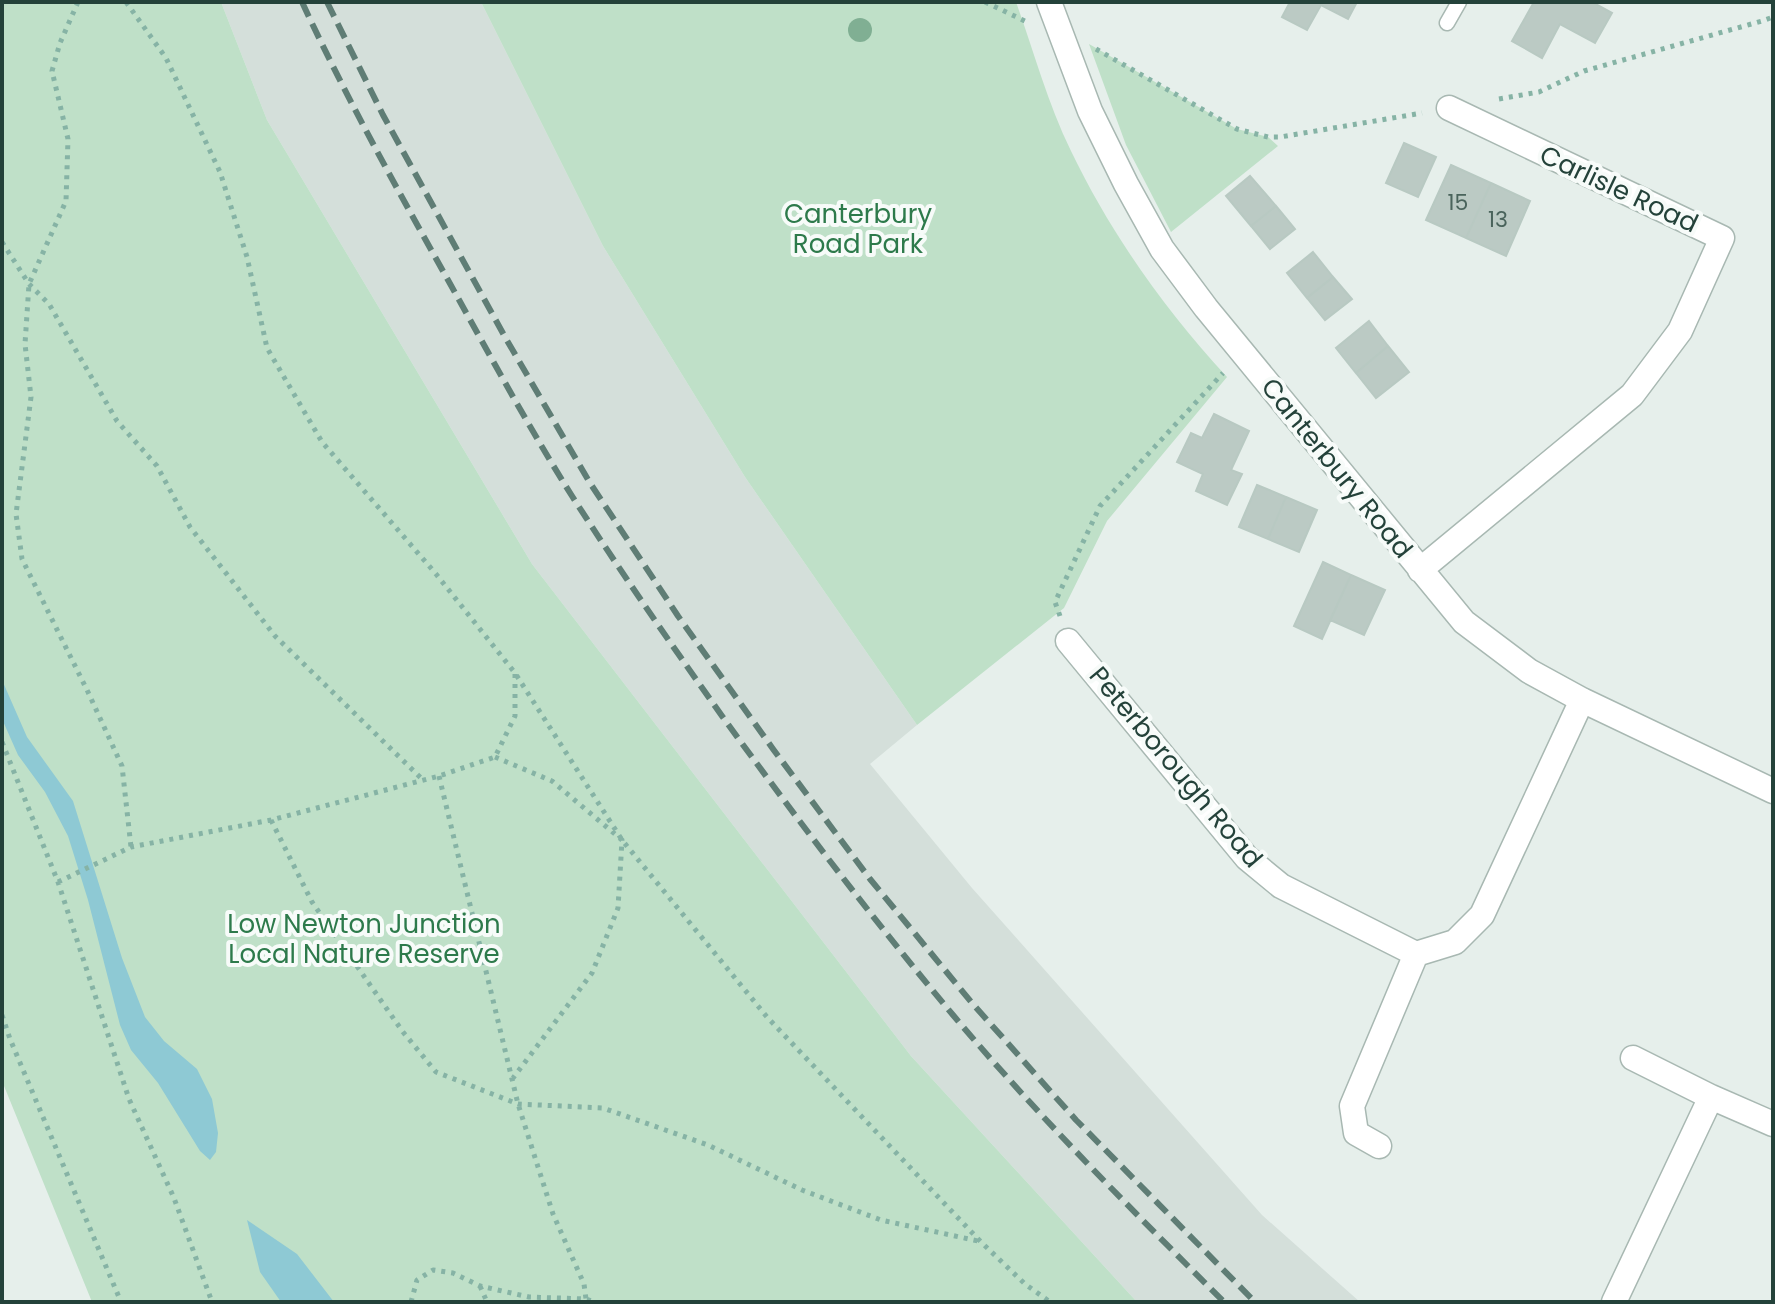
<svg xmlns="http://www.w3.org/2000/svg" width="1775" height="1304" font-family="Poppins,sans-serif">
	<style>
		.built { fill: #d4dfda }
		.green { fill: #bfe0c8 }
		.water { fill: #8ec9d4 }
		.building { fill: #bbcac4; stroke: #b8c9c2; stroke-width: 2 }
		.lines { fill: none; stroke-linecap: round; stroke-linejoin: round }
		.service-casing { stroke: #a8b8b2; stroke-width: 17 }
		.minor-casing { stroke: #a8b8b2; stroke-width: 27 }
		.path { stroke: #86b3a5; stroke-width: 5; stroke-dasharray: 4 6; stroke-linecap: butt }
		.service { stroke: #fff; stroke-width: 14 }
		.minor { stroke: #fff; stroke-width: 24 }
		.rail { stroke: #5f7d75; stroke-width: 6; stroke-dasharray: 16 8; stroke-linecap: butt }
		.tree { fill: #80af93 }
		.labels { text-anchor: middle; stroke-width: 8; stroke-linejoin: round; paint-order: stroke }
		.number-label { font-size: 22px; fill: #4a645c }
		.street-label { font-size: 26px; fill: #24423a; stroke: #f7fbf9 }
		.park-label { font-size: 26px; fill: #2d7a4b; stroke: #f7fbf9 }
	</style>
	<rect width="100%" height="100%" fill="#e6efeb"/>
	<path class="built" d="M221,2H481L603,246L745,477L917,725L870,764L972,888L1262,1215L1360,1302H1137L911,1056L532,564L267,120Z"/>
	<path class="green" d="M2,2H221L267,120L532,564L911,1056L1137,1302H92L2,1081Z
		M481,2H1016C1034,52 1048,104 1071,151C1111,234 1165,310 1227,377L1107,521L1064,608L917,725L745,477L603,246Z
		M1089,44L1237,129L1268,137L1278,146L1171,232L1126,145Z"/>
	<path class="water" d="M2,680L27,737L73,801L122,958L145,1017L164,1041L197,1069L212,1099L218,1133L216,1152L210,1160L200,1151L158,1083L131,1050L120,1025L88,900L68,836L45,792L18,755L2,719Z
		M247,1220L297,1254L334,1302H281L260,1272Z"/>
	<path class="building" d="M1290,2H1357L1348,19L1321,5L1307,30L1282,17Z
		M1534,2H1592L1612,13L1595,43L1560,24L1542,58L1512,41Z
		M1404,143L1436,157L1418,197L1386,183Z
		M1451,165L1491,183L1466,238L1426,220Z
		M1250,176L1276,206L1251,226L1226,196Z
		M1491,183L1530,201L1506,256L1466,238Z
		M1276,206L1295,229L1270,249L1251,226Z
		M1313,252L1333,277L1307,298L1287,273Z
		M1333,277L1352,299L1325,320L1307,298Z
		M1369,321L1388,346L1356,373L1336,348Z
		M1388,346L1409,372L1376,398L1356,373Z
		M1214,414L1249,431L1231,470L1242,474L1227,505L1196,491L1203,474L1177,462L1191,433L1202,438Z
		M1257,485L1286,497L1268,539L1239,527Z
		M1286,497L1317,510L1299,552L1268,539Z
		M1323,562L1351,575L1322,639L1294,626Z
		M1351,575L1385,590L1364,635L1330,620Z"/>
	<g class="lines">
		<g class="service-casing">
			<path id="service" d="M1447,23L1459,2"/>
		</g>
		<g class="minor-casing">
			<path id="minor" d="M1049,2L1090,111L1126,184L1162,249L1206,308L1464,622L1529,671L1582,700L1773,791
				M1420,570L1632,395L1680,331L1722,238L1449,108
				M1068,641L1247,858L1281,886L1416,954L1455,942L1482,915L1582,700
				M1633,1058L1711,1097
				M1379,1146L1356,1133L1352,1106L1416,954
				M1614,1302L1711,1097L1773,1124"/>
		</g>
		<path class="path" d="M78,2L60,43L52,71L68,139L66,201L29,284L25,344L31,397L16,514L22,559L88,692L122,766L131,847
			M126,2L166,58L220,172L247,257L267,348L322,442L436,574L515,673L622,840L767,1017L981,1242L1025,1284L1050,1302
			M985,2L1027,22
			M1096,49L1237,129L1268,137H1280L1422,113
			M1499,99L1539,92L1584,71L1762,21L1773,17
			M2,242L29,284L49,304L117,421L157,466L190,527L275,636L423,780
			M1060,616L1055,602L1100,506L1223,373
			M2,742L58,882L129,1099L174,1198L212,1302
			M495,757L552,781L622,840L618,908L592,973L513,1078
			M439,776L518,1104L553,1214L584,1284L586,1299
			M271,820L312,902L403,1032L436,1072L518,1104L603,1108L708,1145L802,1190L881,1220L978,1241
			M58,882L131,847L271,820L439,776L495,757L515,716V674
			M2,1015L10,1039L121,1302
			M480,1286L487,1302
			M411,1302L417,1280L433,1270L453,1273L480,1286L529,1297L586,1299L594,1302"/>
		<use href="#service" class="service"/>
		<use href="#minor" class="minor"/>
		<path class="rail" d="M302,2C346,97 397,189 448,280C488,352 528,426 572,496C620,571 671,644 722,716C796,818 872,918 953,1015C1038,1116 1131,1209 1224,1302
			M327,2L383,115L505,337L590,483L678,616L773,749L870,879L972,1003L1076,1120L1255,1302"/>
	</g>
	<circle class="tree" cx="860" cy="30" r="12"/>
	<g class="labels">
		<g class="number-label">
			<text x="1458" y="210">15</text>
			<text x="1498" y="227">13</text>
		</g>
		<g class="street-label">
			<text transform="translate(1619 189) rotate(25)" y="9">Carlisle Road</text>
			<text transform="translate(1337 468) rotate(51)" y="9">Canterbury Road</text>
			<text transform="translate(1176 767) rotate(50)" y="9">Peterborough Road</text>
		</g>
		<g class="park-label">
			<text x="858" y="223">Canterbury<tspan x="858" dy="30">Road Park</tspan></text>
			<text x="364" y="933">Low Newton Junction<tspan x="364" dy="30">Local Nature Reserve</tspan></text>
		</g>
	</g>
	<rect width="1775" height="1304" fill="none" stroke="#24423a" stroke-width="8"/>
</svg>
